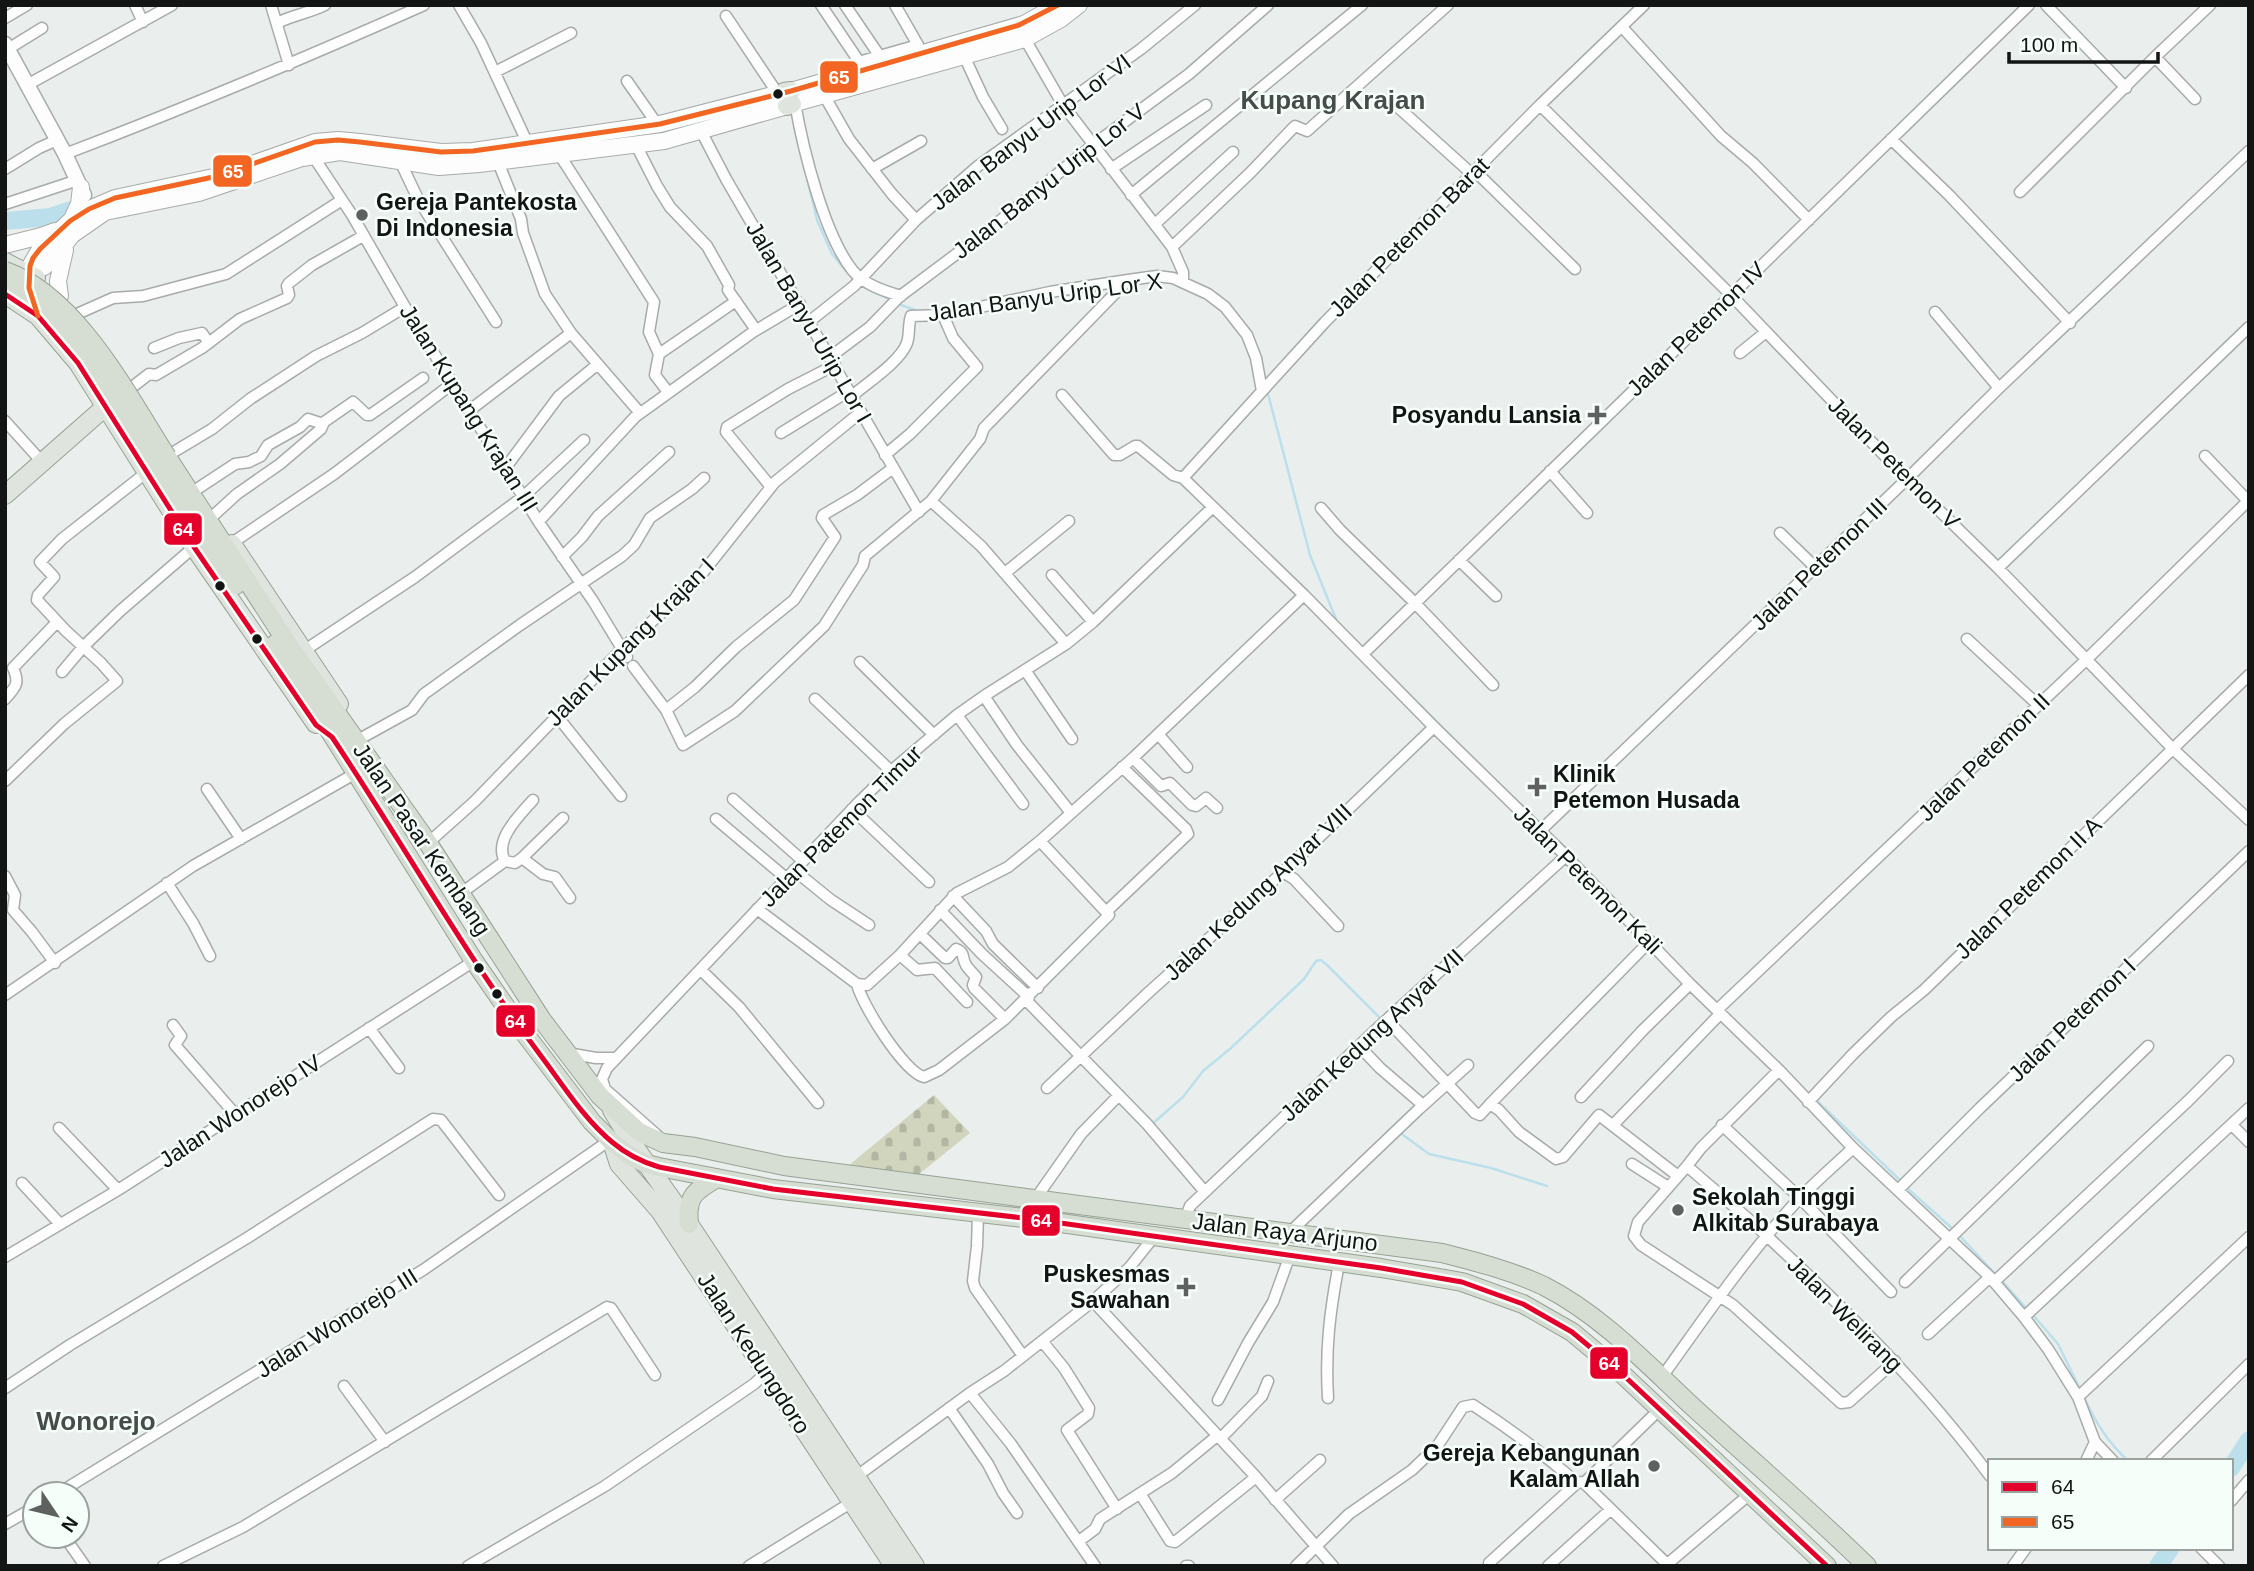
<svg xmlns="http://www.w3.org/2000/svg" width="2254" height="1571" font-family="Arial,sans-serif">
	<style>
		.cemetery { fill: url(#cemetery-stones) }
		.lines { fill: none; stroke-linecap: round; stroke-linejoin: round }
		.stream { stroke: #bbe0ec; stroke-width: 2.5 }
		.river { stroke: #bbe0ec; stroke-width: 18 }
		.minor-casing { stroke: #a7aba9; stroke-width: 13 }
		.tertiary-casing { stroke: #a7aba9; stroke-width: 17 }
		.secondary-casing { stroke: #a7aba9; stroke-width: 18 }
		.primary-casing { stroke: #96a294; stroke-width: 20 }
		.trunk-casing { stroke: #96a294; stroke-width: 20 }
		.minor { stroke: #fcfdfc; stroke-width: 10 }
		.tertiary { stroke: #fcfdfc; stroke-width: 14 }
		.secondary { stroke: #fcfdfc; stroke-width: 16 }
		.primary { stroke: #dfe5de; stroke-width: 18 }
		.trunk { stroke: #d6ded4; stroke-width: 18 }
		.trunk-bridge-casing { stroke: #96a294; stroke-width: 20; stroke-linecap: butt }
		.trunk-bridge { stroke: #d6ded4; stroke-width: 18 }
		.bus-1-casing { stroke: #f6fefa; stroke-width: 10 }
		.bus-2-casing { stroke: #f6fefa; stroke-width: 10 }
		.bus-1 { stroke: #e4002b; stroke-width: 5 }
		.bus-2 { stroke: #f26522; stroke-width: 5 }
		.bus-dot { fill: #121514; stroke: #f6fefa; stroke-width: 2.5 }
		.poi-dot { fill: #5e6160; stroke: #f6fefa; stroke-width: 2.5 }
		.labels { text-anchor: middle; stroke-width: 5; stroke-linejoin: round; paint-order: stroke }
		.street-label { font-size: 23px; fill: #121514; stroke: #f6fefa }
		.poi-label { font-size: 23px; font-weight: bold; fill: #121514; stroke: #f6fefa; text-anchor: start }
		.quarter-label { font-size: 26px; font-weight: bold; fill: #464c49; stroke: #f6fefa }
		.line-badge { stroke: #f6fefa; stroke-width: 2.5 }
		.badge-label { font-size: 19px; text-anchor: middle; font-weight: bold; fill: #fff }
	</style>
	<defs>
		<pattern id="cemetery-stones" width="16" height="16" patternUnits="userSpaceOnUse" patternTransform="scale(1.75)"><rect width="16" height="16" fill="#d1d5bd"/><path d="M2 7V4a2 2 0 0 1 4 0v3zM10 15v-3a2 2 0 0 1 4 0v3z" fill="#b2b6a2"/></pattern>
	</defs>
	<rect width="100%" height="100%" fill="#eaefed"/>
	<path class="cemetery" d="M934,1095L970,1133L918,1175L848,1166Z"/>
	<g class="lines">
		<path class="stream" d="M794,124L817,220L832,254L848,273
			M860,285L892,301
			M898,304L918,311
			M1267,390L1310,555L1338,624
			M1368,653L1482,767
			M1606,890L1633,918
			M1814,1098L1903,1183
			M1151,1125L1183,1097L1203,1071L1231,1048L1304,979L1316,961L1321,960L1327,965L1382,1020
			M1399,1132L1429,1154L1491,1168L1547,1186
			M1907,1188L1954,1230
			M1959,1235L1997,1276
			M2002,1281L2028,1310
			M2033,1315L2058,1344L2081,1391
			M2084,1397C2096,1423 2107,1441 2128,1461"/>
		<path class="river" d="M5,221L50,217L74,209
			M2231,1468L2249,1440
			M2158,1566L2171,1548"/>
		<g class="minor-casing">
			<path id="minor" d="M135,5L143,22
				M271,5L289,65
				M459,5L481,43L527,142
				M821,5L858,60L862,61L918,45L895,5
				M845,5L883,61
				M2046,5L2126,88
				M726,16L778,94
				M5,18L27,5
				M277,23C293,15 309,13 325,5
				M1622,27L1721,136L1753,163L1809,220
				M1025,39L1063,105L1172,247L1183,272V281
				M8,49L42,28
				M2155,57L2195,99
				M965,58L983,97L1002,129
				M495,72L571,33
				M627,81L657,124
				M27,85L172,5
				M824,95L849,139L892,194L916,220
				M1390,100L1472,174
				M795,103C803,149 824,235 853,271C865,285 884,291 901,296
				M1540,105L1731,295L1907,479L1998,568L2173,749L2249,820
				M701,131L726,179L919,512
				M1891,139L1949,195L2070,323
				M636,145L657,186L670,207L707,246L729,285L728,290L756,330
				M65,154C186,108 305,58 424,5
				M559,154L654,302L649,332L659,354L655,375L668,392
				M313,156L352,215L405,307L540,524L593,601L627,657
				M400,161L418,199L496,322
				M498,162L521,219L523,233L545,294L571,333L640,413
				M5,169L39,148L57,140
				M872,169L921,141
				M1111,169L1206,105
				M1475,171L1575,269
				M2020,192L2155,57L2210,5
				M1131,195L1362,5
				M5,204L78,180
				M1155,224L1233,152
				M1172,247L1250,173L1293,128L1295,126L1307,131L1448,5
				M1935,312L1999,388
				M77,314L113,298L143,296L226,274L342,200
				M810,321L854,286L916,220L978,166L1141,49L1195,5
				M154,348L179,338L202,333L209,343
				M1740,353L1766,332
				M659,354L736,301
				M830,357L870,327L899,297L991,228L1093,145L1189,74L1268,5
				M131,388L149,374L156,375L202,348L240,319L287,298L289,295L287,286L289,283L312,265L363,236
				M1062,395L1114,455H1120L1135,446H1138L1173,475L1183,478
				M852,396C867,383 900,362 907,343C910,334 908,324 911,316L943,315L1050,292L1128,280L1157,276L1173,278L1208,294L1225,307L1247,335L1256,358L1262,391
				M470,410L571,333
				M5,421L42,462
				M781,433L849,391
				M172,453L212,429L250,399L316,356L362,333L405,307
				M885,455L910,434L977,367L953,338L943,315
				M2205,456L2248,501
				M506,467L559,396L598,364
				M1550,471L1587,513
				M1183,478L1304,595L1434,727L1566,856L1690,984L1779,1070L1853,1148L1990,1277L2024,1317L2048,1349L2078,1397L2095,1442L2113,1461
				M1183,478L1325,322L1540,105L1644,5
				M771,487L726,432L727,427L788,389L835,365
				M197,489L235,464L249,462L261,456L268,445L300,427L308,419L320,423L324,422L353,402L367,415H370L423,378
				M931,501L981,546L1066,644
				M1321,508L1340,530L1415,603L1493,685
				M214,515L237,494L280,464L321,429L324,422
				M539,521L635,417L753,332L800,304
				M1780,533L1815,567
				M232,543L334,474L453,383
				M562,557L582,537L598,516L669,452
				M1459,560L1496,596
				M1998,568L2249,327
				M1005,573L1069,521
				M1052,575L1093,622
				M1967,639L2038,705
				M305,650L415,577L524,496L584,440
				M1363,654L2029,5
				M860,662L934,735
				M633,666L666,710L683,745L735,711L824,626L863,565L865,556L931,501L980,439L984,428L1128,280
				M1025,670L1072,739
				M62,672L83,647L120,611L194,547
				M984,696L1017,745L1071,813
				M5,699C16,687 20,683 13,668L57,622
				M815,699L891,771
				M666,710L695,687L736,647L794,600L835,537L822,518L823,515L857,495L893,468
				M957,715L1023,804
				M557,716L621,796
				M1158,734L1187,767
				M356,741L412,710L424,694L520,625L622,556L634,545L650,518L692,489L704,478
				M1133,758L1161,786L1170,783L1192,805L1196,806L1206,798L1217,808
				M5,781L64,724L117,681L101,663L66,631L37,600L38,595L54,577L40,562L62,539L147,472
				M207,789L241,839
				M733,799L803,861
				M852,809L929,882
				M716,819L786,878
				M1540,831L1907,479L1999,388L2249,151
				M428,843L475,801L621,650L697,580L775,482L861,412
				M522,858L543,874L555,877L570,898
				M505,861C493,840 520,815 533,800
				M794,870L831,900L869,925
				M1283,872L1294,879L1338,926
				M5,876L15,895L13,910L32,932L55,963
				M167,883L193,923L210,956
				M460,894L505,861L515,863L522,858L563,818
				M953,896L986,931L993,944L1038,988
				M757,909L857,984L867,985L900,955L957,893L1008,867L1040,841L1133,758L1304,595
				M940,910L982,954L1029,997
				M1107,911L1188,834L1186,829L1122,767
				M920,934L945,958H948L956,949C966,953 961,957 966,965C968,969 973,973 976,977L973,985L974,988L1005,1019
				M900,955L917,970L935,968L967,1002
				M701,970L739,1007L818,1103
				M857,984C862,1005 904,1072 924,1077L939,1070L1005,1019L1109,915L1040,841
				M5,995L193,866L356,773
				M1026,1000L1147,1124L1205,1192
				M1717,1010L2087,659L2249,500
				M1387,1020L1475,1113L1480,1115L1490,1104L1499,1110L1519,1132L1556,1159L1563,1157L1599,1115L1678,1176
				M173,1025L181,1036L175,1045L235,1114
				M369,1028L399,1068
				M1359,1046L1380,1068L1423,1105
				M567,1053L596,1058H616
				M1779,1070L1701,1148L1687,1166L1638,1222L1634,1236L1641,1245L1733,1305L1841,1403L1849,1402L1895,1361
				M1047,1088L1149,992L1283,872L1434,727
				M1581,1097L1643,1030L1690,984
				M1808,1102L1853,1054L1891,1017L1924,990L2249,675
				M1490,1104L1650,941
				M1613,1125L1720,1014
				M1722,1125L1800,1198L1891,1292
				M2232,1125L2249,1142
				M59,1128L118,1190
				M657,1135L605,1089L602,1079L607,1068L859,802L891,771L957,715L984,696L1066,644L1093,622L1213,507
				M1632,1164L1668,1187
				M1687,1166C1714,1190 1742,1212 1768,1237C1847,1311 1925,1388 1990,1476
				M22,1183L60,1224
				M1898,1190L1980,1108L2249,851
				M1036,1198L1081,1134L1119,1095
				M978,1214L977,1246L973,1281L975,1288L1023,1356
				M1185,1219L1190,1206L1382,1024L1566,856
				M1289,1233L1419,1109L1468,1065
				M5,1257L118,1190L474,961
				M1905,1282L2148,1046
				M1994,1282L2188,1101L2228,1061
				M1093,1301L1256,1477L1333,1566
				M2024,1317L2249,1108
				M1928,1334L1990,1277
				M1042,1341L1064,1368L1089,1408L1088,1414L1067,1430L1117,1509
				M1662,1377C1705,1317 1747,1255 1797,1201C1815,1182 1834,1166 1853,1148
				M344,1386L385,1442
				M5,1388L70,1345L247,1238L433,1119L441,1120L499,1195
				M970,1393L1011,1444L1095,1566
				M2078,1397L2249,1237
				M1328,1398C1325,1348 1330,1311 1339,1263
				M1218,1400L1248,1343L1273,1302L1290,1255
				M949,1408L988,1464L1003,1493L1017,1513
				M1220,1439L1262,1396L1268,1381
				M2086,1461L2095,1442
				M2151,1461L2249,1364
				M857,1476L970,1393L1004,1371L1093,1301L1129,1268L1153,1238
				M1584,1483L1669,1566
				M1584,1483L1660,1409
				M57,1494L423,1270L610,1140
				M1141,1495L1170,1541L1175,1542L1256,1477
				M1275,1500L1320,1460
				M2231,1501L2249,1480
				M5,1524L35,1507
				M64,1536L85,1566
				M1079,1541L1095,1529L1100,1519L1172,1473L1217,1436
				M2201,1548L2219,1566
				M1489,1563L1577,1483L1581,1482
				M163,1566L243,1527L607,1307L611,1308L655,1375
				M468,1566L605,1486L754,1384L767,1372
				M749,1566L852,1502
				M1186,1566H1189
				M1296,1566L1349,1514L1412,1470L1438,1445L1463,1407L1473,1405C1510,1429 1544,1454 1577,1483
				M1548,1566L1610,1510
				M1665,1566L1751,1493
				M2013,1566L2026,1548"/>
		</g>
		<g class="tertiary-casing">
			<path id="tertiary" d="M5,44L65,154L84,195"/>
		</g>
		<g class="secondary-casing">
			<path id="secondary" d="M791,91L1024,24L1058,5
				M792,104L1025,39L1061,19L1079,5
				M71,221L79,204L81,187
				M5,245L41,236L55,231
				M21,277L44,267L53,259L72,235L105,212L199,193L302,158L340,152L439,167L479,164L664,141L787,106
				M28,286L30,266L40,249L70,221L89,209L115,198L218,176L315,142L338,140L360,142L441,152L473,151L660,124L784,92
				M60,296L58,281L65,250"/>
		</g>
		<g class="primary-casing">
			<path id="primary" d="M784,92L791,91
				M787,106L792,104
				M5,262L36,278
				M5,294L38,316L78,363L194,547L316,724
				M5,495L113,400
				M232,544L339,704
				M612,1110L632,1143L689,1224L915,1566
				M612,1142L619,1164L660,1211L894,1566"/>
		</g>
		<g class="trunk-casing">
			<path id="trunk" d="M167,457L288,644L428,843L542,1020L600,1096L639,1132L663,1143L695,1147L784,1166L1442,1253C1477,1262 1512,1271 1544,1286C1601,1315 1647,1364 1693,1407C1751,1460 1811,1511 1867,1566
				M156,465L236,585
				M275,644L474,961L519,1026L592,1122L612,1142L629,1155L646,1164L659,1167L773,1189L1032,1219L1381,1268L1462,1282L1523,1304L1572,1332L1620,1372L1827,1566
				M689,1224C686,1196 695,1191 717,1178"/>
		</g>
		<use href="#minor" class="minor"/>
		<use href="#tertiary" class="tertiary"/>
		<use href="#secondary" class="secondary"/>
		<use href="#primary" class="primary"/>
		<use href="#trunk" class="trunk"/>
		<g class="trunk-bridge-casing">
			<path id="trunk-bridge" d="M5,271C77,296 128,396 167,457
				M5,284C54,308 76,345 105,388C122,413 139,439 156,465"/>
		</g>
		<use href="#trunk-bridge" class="trunk-bridge"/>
		<g class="bus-1-casing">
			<path id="bus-1" d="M5,294L38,316L78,363L194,547L316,725L332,737L336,743C405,847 466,956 541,1056C563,1085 584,1119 612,1142C626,1154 642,1162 659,1167L773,1189L1032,1219L1381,1268L1462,1282L1523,1304L1572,1332L1620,1372L1827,1566"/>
		</g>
		<g class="bus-2-casing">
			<path id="bus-2" d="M38,316L29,288L30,266L33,258L40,249L70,221L89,209L115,198L218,176L315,142L338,140L360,142L441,152L473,151L660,124L791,91L1019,25L1058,5"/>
		</g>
		<use href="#bus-1" class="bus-1"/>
		<use href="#bus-2" class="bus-2"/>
	</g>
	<g class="bus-dot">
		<circle cx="778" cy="94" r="6"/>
		<circle cx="220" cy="586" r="6"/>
		<circle cx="257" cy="639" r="6"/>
		<circle cx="479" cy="968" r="6"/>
		<circle cx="497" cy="994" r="6"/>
	</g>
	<g class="poi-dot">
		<circle cx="362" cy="215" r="7"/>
		<path d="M1593.5 404.5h7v7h7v7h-7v7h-7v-7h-7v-7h7z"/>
		<path d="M1533.5 776.5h7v7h7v7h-7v7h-7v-7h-7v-7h7z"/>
		<circle cx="1678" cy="1210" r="7"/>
		<path d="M1182.5 1276.5h7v7h7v7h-7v7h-7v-7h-7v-7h7z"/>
		<circle cx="1654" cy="1466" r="7"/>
	</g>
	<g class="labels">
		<g class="street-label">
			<text transform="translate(1031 132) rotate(-37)" y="8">Jalan Banyu Urip Lor VI</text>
			<text transform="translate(1049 181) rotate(-38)" y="8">Jalan Banyu Urip Lor V</text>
			<text transform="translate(1409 237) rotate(-45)" y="8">Jalan Petemon Barat</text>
			<text transform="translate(1045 297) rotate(-8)" y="8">Jalan Banyu Urip Lor X</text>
			<text transform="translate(809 322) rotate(60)" y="8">Jalan Banyu Urip Lor I</text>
			<text transform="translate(1696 329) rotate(-44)" y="8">Jalan Petemon IV</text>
			<text transform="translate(469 408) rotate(58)" y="8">Jalan Kupang Krajan III</text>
			<text transform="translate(1894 463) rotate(45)" y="8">Jalan Petemon V</text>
			<text transform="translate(1819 564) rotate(-44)" y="8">Jalan Petemon III</text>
			<text transform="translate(630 642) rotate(-45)" y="8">Jalan Kupang Krajan I</text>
			<text transform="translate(1984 757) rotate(-44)" y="8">Jalan Petemon II</text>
			<text transform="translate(841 826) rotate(-45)" y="8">Jalan Patemon Timur</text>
			<text transform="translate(422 839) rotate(56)" y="8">Jalan Pasar Kembang</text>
			<text transform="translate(1588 880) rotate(45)" y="8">Jalan Petemon Kali</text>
			<text transform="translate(2028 888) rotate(-44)" y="8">Jalan Petemon II A</text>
			<text transform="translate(1258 892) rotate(-43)" y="8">Jalan Kedung Anyar VIII</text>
			<text transform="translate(2072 1020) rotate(-44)" y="8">Jalan Petemon I</text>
			<text transform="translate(1372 1035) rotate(-43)" y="8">Jalan Kedung Anyar VII</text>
			<text transform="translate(240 1111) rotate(-33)" y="8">Jalan Wonorejo IV</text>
			<text transform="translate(1285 1232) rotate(7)" y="8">Jalan Raya Arjuno</text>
			<text transform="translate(1845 1314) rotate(45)" y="8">Jalan Welirang</text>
			<text transform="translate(337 1323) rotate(-32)" y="8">Jalan Wonorejo III</text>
			<text transform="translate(754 1353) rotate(57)" y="8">Jalan Kedungdoro</text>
		</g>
		<g class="poi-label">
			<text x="376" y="210">Gereja Pantekosta<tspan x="376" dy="26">Di Indonesia</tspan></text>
			<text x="1581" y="423" text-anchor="end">Posyandu Lansia</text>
			<text x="1553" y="782">Klinik<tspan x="1553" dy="26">Petemon Husada</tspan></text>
			<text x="1692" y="1205">Sekolah Tinggi<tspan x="1692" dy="26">Alkitab Surabaya</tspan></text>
			<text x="1170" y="1282" text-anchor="end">Puskesmas<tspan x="1170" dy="26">Sawahan</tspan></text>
			<text x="1640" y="1461" text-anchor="end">Gereja Kebangunan<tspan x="1640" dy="26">Kalam Allah</tspan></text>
		</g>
		<g class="quarter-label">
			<text x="1333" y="109">Kupang Krajan</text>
			<text x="96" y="1430">Wonorejo</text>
		</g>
	</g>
	<g class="line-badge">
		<rect x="819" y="60" width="40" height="34" rx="7" fill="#f26522"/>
		<rect x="212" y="154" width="41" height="34" rx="7" fill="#f26522"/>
		<rect x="163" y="512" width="40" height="34" rx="7" fill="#e4002b"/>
		<rect x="495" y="1004" width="41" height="34" rx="7" fill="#e4002b"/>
		<rect x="1021" y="1204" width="40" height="33" rx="7" fill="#e4002b"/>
		<rect x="1589" y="1346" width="40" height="34" rx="7" fill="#e4002b"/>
	</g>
	<g class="badge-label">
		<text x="839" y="84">65</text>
		<text x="233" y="178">65</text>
		<text x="183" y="536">64</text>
		<text x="515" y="1028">64</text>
		<text x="1041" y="1227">64</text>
		<text x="1609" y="1370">64</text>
	</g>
	<rect width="2254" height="1571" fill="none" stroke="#121514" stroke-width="14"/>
	<rect x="1988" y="1459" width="245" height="91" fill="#f6fefa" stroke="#9ba19e" stroke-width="2"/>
	<rect x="2002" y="1482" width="35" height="10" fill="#e4002b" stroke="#9ba19e" stroke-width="2"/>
	<text x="2051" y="1494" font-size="21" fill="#121514">64</text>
	<rect x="2002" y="1517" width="35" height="10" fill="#f26522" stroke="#9ba19e" stroke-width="2"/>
	<text x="2051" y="1529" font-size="21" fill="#121514">65</text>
	<g transform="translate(56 1515) rotate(125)"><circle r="33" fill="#f6fefa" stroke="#9ba19e" stroke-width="2"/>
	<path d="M0-5L12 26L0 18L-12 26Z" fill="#5e6160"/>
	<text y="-10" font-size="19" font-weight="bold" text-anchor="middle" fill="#121514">N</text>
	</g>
	<path d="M2009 52v10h149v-10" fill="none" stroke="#121514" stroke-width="3.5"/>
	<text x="2020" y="52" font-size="21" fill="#121514" stroke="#f6fefa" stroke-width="5" paint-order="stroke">100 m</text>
</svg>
